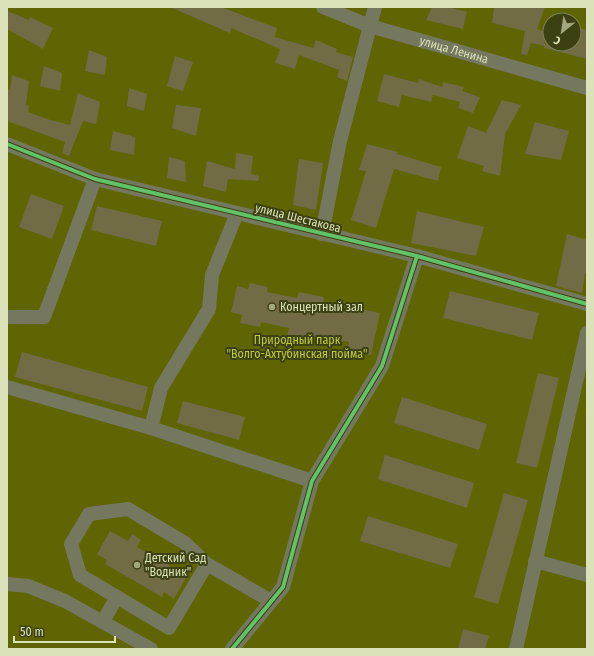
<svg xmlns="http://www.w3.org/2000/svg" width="594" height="656" font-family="'Fira Sans Condensed',sans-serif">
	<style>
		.green { fill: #5f6503; fill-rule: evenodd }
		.building { fill: #716c46 }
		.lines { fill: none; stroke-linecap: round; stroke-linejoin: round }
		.minor { stroke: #75785f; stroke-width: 14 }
		.cycleway-casing { stroke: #3c4012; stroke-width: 6 }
		.cycleway { stroke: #61c268; stroke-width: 4 }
		.poi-dot { fill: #a2a77e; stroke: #3c4012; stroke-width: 1.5 }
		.labels { text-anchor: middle; stroke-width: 4; stroke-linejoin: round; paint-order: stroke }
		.street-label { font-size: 12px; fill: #dbe1b8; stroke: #3c4012 }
		.poi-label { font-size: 12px; fill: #dbe1b8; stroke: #3c4012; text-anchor: start }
		.park-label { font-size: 12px; fill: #bfca3c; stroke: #3c4012 }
	</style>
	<rect width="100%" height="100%" fill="#383b13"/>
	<path class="green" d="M7,7H587V649H7ZM550,20H574V44H550Z"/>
	<path class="building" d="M170,7H221L277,28L275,37L313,48L316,40L337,49L336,52L353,57L347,81L337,77L339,70L299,55L295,69L275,63L280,49L231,28L230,33Z
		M432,7H448L467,12L463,29L426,20Z
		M494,7H545L537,29L548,33L544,44H574V27L587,30V59L544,48V44V46L531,43L527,55L521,54L525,31L492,23Z
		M7,11L29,20L30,17L53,28L43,49L7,29Z
		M89,50L107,57L105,75L85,71Z
		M175,56L193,62L183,91L167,86Z
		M44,66L62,73L60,91L40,86Z
		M384,74L418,83L419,79L442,87L443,82L464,87L462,91L480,97L473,113L458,108L460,102L433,95L431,102L402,95L399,107L377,101Z
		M12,75L29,81L26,105L29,106L28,112L50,120L70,125L78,93L100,102L96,124L83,121L69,156L62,153L65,142L7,121V89L10,90Z
		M129,88L147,94L144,111L127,106Z
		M502,100L521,105L505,134L500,176L482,171L484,166L457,158L468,126L486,133Z
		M176,105L201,108L196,136L172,128Z
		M535,122L569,131L561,160L525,154Z
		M113,131L135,137L134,155L110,150Z
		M367,144L398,152L397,154L441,167L438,181L394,169L376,228L351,220L366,171L359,170Z
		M236,153L253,156L251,174L259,176L258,181L228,179L226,192L203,186L207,161L235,169Z
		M169,157L185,161L186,182L167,178Z
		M299,159L323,163L316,210L293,205Z
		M31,194L64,206L52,239L19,227Z
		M97,206L162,221L156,246L91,230Z
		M417,211L484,227L476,256L411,243Z
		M567,234L587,240V274L585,273L582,293L556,286Z
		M250,283L268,287L267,292L297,298L299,292L324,297L323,306L356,313L357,308L380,313L371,355L347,350L349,342L315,335L313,341L287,336L289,328L261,322L260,327L240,323L242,315L231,312L237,286L248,289Z
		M450,291L539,313L532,340L443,318Z
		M22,352L148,387L142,411L15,377Z
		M538,373L559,378L537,468L516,463Z
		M402,397L487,424L479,450L394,423Z
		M183,401L245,417L239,440L177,423Z
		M385,455L474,483L467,508L378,479Z
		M504,493L528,500L498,604L474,597Z
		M368,516L458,544L450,568L360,541Z
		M110,531L128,541L132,534L141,540L137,547L159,560L163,553L172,558L168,565L187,576L174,599L164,592L162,597L105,564L107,560L97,554Z
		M463,629L489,636L485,649H458Z"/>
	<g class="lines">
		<g class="minor">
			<path id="s1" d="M323,7L370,26L587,88"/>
			<path d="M7,144L95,179L417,256L587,304"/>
			<path d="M322,234L340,141L375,7"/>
			<path d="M7,317H44L95,179"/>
			<path d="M7,387L151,428L312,481"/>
			<path d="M151,428L161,388L209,309L212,275L237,213"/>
			<path d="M535,561L587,575"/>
			<path d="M207,564L185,543L128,509L89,514L71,544L80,575L169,628L207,564L271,601"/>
			<path d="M7,584L28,586L65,601L151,649"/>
			<path d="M103,621L117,597"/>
			<path d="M232,649L283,587L312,481L382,366L417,256"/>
			<path d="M516,649L587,333"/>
		</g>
		<g class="cycleway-casing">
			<path id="cycleway" d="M7,144L95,179L417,256L587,304
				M232,649L283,587L312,481L382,366L417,256"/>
		</g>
		<use href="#cycleway" class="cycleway"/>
	</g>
	<g class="poi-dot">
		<circle cx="272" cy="307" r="4"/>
		<circle cx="137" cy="565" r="4"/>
	</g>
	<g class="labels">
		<g class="street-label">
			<text dy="4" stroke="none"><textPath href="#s1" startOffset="138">улица Ленина</textPath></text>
			<text transform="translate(298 218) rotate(14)" y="4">улица Шестакова</text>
		</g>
		<g class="poi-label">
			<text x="280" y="311">Концертный зал</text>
			<text x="145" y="562">Детский Сад<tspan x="145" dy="14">"Водник"</tspan></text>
		</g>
		<g class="park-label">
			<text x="297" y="344">Природный парк<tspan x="297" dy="14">"Волго-Ахтубинская пойма"</tspan></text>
		</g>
	</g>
	<rect width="594" height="656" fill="none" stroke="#dbe1b8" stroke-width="16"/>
	<g transform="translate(562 32) rotate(210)"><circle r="19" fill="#3c4012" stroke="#7c8054"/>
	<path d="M0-3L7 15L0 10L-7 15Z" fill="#a2a77e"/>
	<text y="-6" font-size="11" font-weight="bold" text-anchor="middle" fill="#dbe1b8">С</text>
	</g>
	<path d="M14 636v6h101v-6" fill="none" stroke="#dbe1b8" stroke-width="2"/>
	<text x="20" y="636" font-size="12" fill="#dbe1b8" stroke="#3c4012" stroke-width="3" paint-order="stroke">50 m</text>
</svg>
